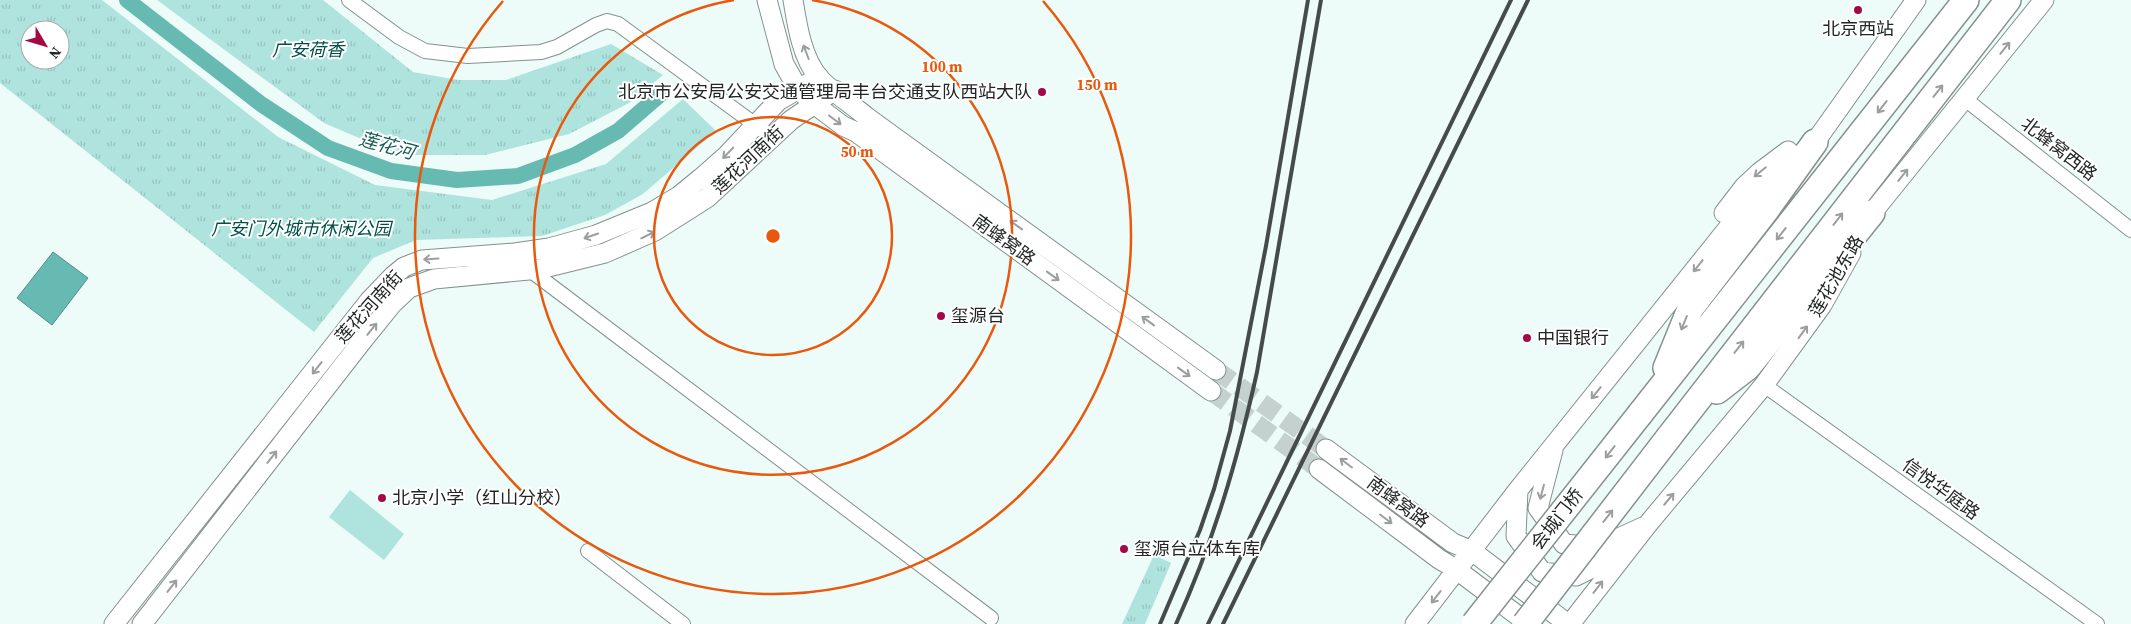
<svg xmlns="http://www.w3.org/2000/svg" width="2131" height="624" font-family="'Source Serif 4','Noto Sans SC',serif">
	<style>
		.park { fill: url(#park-tufts); fill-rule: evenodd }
		.pitch { fill: #afe3dd }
		.water { fill: #67bab2; stroke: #528e88 }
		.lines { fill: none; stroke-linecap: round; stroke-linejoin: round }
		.canal { stroke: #67bab2; stroke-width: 16 }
		.secondary-tunnel { stroke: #c4d1cf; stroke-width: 19; stroke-dasharray: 19 9; stroke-linecap: butt }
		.street-casing { stroke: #84918f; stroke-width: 16 }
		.secondary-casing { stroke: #84918f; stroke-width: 21 }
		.highway-casing { stroke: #84918f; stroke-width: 28 }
		.street { stroke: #fff; stroke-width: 14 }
		.secondary { stroke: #fff; stroke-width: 19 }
		.highway { stroke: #fff; stroke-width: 25 }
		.rail { stroke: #454b4a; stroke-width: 4 }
		.highway-bridge-casing { stroke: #84918f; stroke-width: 28; stroke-linecap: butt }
		.highway-bridge { stroke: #fff; stroke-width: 25 }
		.oneway { stroke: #9c9e9d }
		.ring { fill: none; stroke: #e8590c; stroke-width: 2.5 }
		.poi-dot { fill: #a20945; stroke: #fff; stroke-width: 2 }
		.labels { text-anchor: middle; stroke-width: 4; stroke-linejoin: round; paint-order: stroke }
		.poi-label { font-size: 18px; fill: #222726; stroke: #fff; text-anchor: start }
		.park-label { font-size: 18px; font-style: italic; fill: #004f4a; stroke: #fff }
		.street-label { font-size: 18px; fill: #222726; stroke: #fff }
		.water-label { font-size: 19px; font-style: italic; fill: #165d57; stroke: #fff }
		.centre { fill: #e8590c; stroke: #fff; stroke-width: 2.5 }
		.ring-label { font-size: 15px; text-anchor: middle; font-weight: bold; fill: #e8590c; stroke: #fff; stroke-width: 4; stroke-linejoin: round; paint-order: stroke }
	</style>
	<defs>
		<pattern id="park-tufts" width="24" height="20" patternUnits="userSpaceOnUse" patternTransform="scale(1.25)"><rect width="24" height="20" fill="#afe3dd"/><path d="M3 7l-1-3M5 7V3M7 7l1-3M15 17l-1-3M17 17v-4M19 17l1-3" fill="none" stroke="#96c3be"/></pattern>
	</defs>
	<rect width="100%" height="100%" fill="#edfbf9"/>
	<path class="park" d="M0,0H102L278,137L375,185L492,200L606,164L683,99L716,131L643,194L605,215L542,236L416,240L373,258L314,332L0,83ZM30,30H60V60H30Z
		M157,0H323L413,72L458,80H506L611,44L663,75L629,103L569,134L485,155H399L324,123Z
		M1154,555L1171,563L1145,624H1122Z"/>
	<path class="pitch" d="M350,490L404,534L384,560L329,517Z"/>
	<path class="water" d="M53,252L88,278L52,325L17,298Z"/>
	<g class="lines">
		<path class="canal" d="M127,0L261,104L328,148L391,171L457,180L518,176L575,155L618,131L662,93"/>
		<path class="secondary-tunnel" d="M1216,370L1326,449
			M1211,391L1319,469"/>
		<g class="street-casing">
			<path id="street" d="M349,0L399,37L425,51L468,56L541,52L557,47L596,25L607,21L618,24L772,137
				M1965,99L2131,230
				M530,270L991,618
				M1764,385L2097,624
				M588,551L683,624"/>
		</g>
		<g class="secondary-casing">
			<path id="secondary" d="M767,0L784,64L798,89L814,104L843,126L856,132L1211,391
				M793,0C797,25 802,58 819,78C831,91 854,106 868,118L1216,370
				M1724,213L1744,187L1760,172L1788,151
				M1866,224L1872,213L2044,0
				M1326,449L1453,543L1472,551L1568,624
				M1553,450L1538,508L1564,544L1599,547L1643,527
				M1319,469L1439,559L1457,570L1529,624
				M1518,490L1516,536L1542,572L1576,576L1622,553
				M114,624L370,300L393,276L404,267L422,260L515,253L549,248L596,235L652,212L679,196L701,178L727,155L778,101L819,77
				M142,624L363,340L393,303L409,288L434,279L540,269L605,253L655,231L707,198L791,120L835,90
				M1415,624L1518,490L1753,197L1815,142L1916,0
				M1570,624L1648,524L1764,385L1822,305L1851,253"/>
		</g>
		<g class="highway-casing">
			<path id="highway" d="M1666,368L1690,309L1767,209L1815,142
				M1717,391L1748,367L1872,213
				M1640,414L1966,0
				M1669,437L2008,0"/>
		</g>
		<use href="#street" class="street"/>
		<use href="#secondary" class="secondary"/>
		<use href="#highway" class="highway"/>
		<path class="rail" d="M1160,624L1200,530L1214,489L1230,431L1266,246L1308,0
			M1176,624C1214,540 1237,462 1257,372L1321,0
			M1208,624L1511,0
			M1223,624L1528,0"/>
		<g class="highway-bridge-casing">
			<path id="highway-bridge" d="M1474,624L1640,414
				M1525,624L1669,437"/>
		</g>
		<use href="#highway-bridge" class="highway-bridge"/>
	</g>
	<defs><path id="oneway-shaft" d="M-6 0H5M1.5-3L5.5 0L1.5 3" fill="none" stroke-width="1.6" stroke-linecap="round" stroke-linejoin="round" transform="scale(1.25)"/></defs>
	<g class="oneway">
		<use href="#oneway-shaft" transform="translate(2005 48) rotate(-51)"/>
		<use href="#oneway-shaft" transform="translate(806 52) rotate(-111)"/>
		<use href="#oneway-shaft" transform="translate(1938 91) rotate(-52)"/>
		<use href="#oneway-shaft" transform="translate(1882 107) rotate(128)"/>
		<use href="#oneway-shaft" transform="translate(835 120) rotate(37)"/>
		<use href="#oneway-shaft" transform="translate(728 153) rotate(134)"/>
		<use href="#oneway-shaft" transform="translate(1760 172) rotate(141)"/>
		<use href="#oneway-shaft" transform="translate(1903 175) rotate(-51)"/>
		<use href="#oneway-shaft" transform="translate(1838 219) rotate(-52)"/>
		<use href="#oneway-shaft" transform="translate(1016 225) rotate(-144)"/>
		<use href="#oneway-shaft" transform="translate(1781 234) rotate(128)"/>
		<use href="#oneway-shaft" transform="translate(648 235) rotate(-26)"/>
		<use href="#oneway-shaft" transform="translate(591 236) rotate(161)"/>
		<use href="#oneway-shaft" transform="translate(431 259) rotate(176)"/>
		<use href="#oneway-shaft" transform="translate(1698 266) rotate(129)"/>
		<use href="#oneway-shaft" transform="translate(1053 276) rotate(36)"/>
		<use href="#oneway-shaft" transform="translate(1148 321) rotate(-144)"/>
		<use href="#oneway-shaft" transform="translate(1684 323) rotate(112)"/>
		<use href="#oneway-shaft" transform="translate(372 329) rotate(-51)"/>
		<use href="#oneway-shaft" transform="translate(1803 332) rotate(-54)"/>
		<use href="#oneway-shaft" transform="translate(1739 347) rotate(-52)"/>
		<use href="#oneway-shaft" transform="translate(317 368) rotate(128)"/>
		<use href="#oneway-shaft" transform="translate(1184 372) rotate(36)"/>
		<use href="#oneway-shaft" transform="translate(1596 393) rotate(129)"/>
		<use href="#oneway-shaft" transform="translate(1610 452) rotate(128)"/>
		<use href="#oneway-shaft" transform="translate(272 457) rotate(-52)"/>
		<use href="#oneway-shaft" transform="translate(1346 463) rotate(-143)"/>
		<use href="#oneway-shaft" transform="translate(1542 492) rotate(105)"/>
		<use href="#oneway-shaft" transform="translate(1669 499) rotate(-50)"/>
		<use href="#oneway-shaft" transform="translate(1608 516) rotate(-52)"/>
		<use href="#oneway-shaft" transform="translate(1386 519) rotate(37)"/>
		<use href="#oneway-shaft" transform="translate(172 586) rotate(-52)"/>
		<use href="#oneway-shaft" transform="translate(1598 587) rotate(-52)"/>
		<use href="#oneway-shaft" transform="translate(1436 597) rotate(128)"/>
	</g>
	<g class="ring">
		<circle cx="773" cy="236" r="119"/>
		<path d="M812 0A239 239 0 1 1 734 0"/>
		<path d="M1043 1A358 358 0 1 1 503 1"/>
	</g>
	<g class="poi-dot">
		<circle cx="1858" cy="10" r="5"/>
		<circle cx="1042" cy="92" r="5"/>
		<circle cx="941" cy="316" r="5"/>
		<circle cx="1527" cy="338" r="5"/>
		<circle cx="382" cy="498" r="5"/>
		<circle cx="1124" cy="549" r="5"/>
	</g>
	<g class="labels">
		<g class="poi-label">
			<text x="1858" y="35" text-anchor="middle">北京西站</text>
			<text x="1032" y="98" text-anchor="end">北京市公安局公安交通管理局丰台交通支队西站大队</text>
			<text x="951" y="322">玺源台</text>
			<text x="1537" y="344">中国银行</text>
			<text x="392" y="504">北京小学（红山分校）</text>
			<text x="1134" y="555">玺源台立体车库</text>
		</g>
		<g class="park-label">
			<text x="308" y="56">广安荷香</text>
			<text x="301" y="235">广安门外城市休闲公园</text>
		</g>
		<g class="street-label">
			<text transform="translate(2059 149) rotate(38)" y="6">北蜂窝西路</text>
			<text transform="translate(748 160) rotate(-43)" y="6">莲花河南街</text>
			<text transform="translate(1004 240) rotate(36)" y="6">南蜂窝路</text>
			<text transform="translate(1836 276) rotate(-60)" y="6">莲花池东路</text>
			<text transform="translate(369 307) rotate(-48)" y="6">莲花河南街</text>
			<text transform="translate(1941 489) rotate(36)" y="6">信悦华庭路</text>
			<text transform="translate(1398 502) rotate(37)" y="6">南蜂窝路</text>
			<text transform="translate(1557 519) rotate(-52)" y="6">会城门桥</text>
		</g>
		<g class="water-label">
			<text transform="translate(387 145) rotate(15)" y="7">莲花河</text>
		</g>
	</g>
	<circle cx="773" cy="236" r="8" class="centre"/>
	<g class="ring-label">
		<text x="942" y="72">100 m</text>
		<text x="1097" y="90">150 m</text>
		<text x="857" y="157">50 m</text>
	</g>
	<g transform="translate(45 45) rotate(128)"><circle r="24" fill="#ffffff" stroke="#a7a9a8"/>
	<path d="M0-4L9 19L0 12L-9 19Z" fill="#a20945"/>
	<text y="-8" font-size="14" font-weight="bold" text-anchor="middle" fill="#222726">N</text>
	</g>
</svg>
